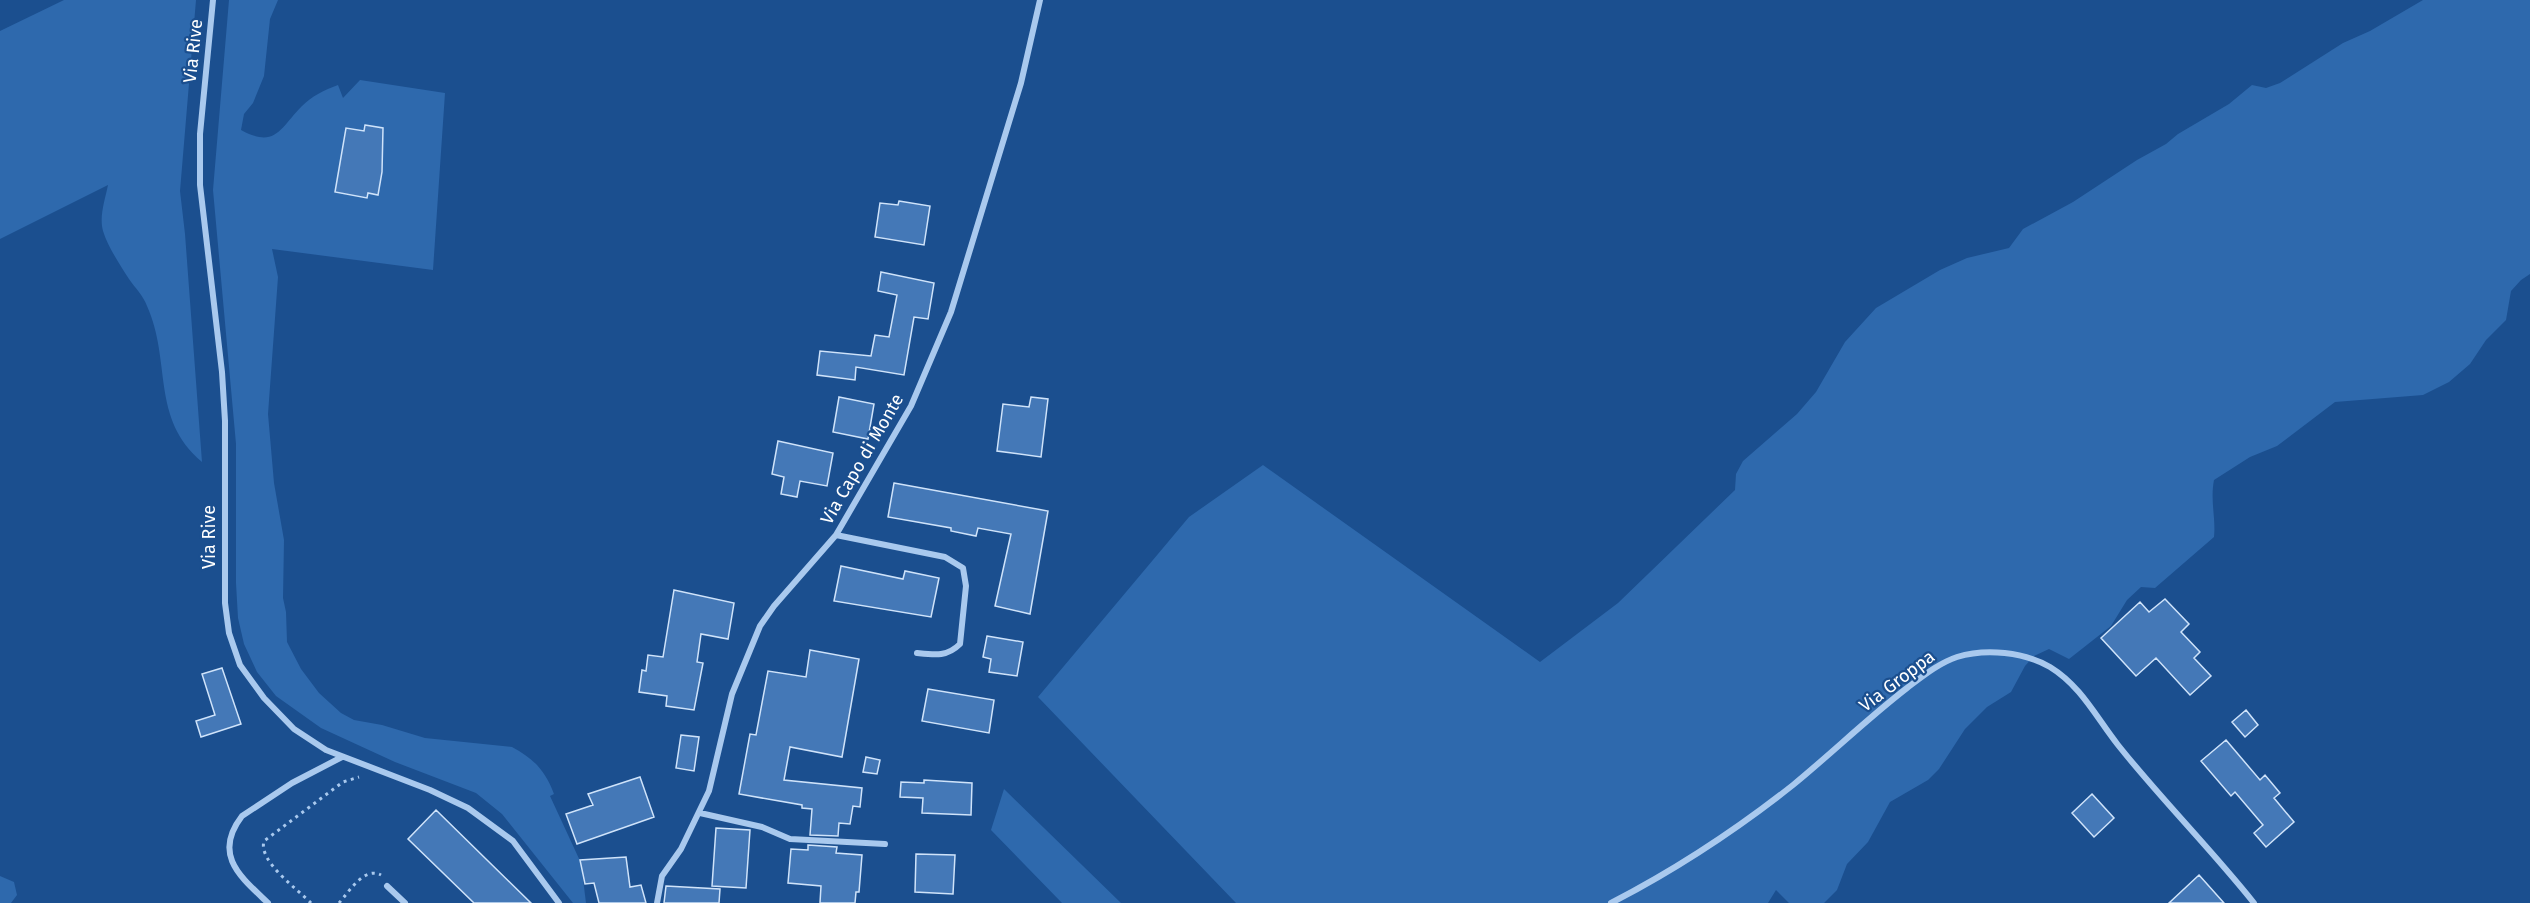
<svg xmlns="http://www.w3.org/2000/svg" width="2530" height="903" font-family="'Fira Sans',sans-serif">
	<style>
		.green { fill: #2e69ad }
		.building { fill: #4478b7; stroke: #cfe3fa; stroke-width: 1.5 }
		.lines { fill: none; stroke-linecap: round; stroke-linejoin: round }
		.path { stroke: #a9c9ee; stroke-width: 3; stroke-dasharray: 3 4.5; stroke-linecap: butt }
		.minor { stroke: #a9c9ee; stroke-width: 6 }
		.labels { text-anchor: middle; stroke-width: 4.5; stroke-linejoin: round; paint-order: stroke }
		.street-label { font-size: 18px; fill: #fff; stroke: #1b4f8f }
	</style>
	<rect width="100%" height="100%" fill="#1b4f8f"/>
	<path class="green" d="M64,0H196L180,191L185,234L202,462C150,418 172,362 147,306C143,295 135,288 129,279C120,265 108,247 103,231C99,216 105,200 108,185L0,239V31Z
		M229,0H278L270,19L264,76L253,103L244,114L241,130C276,149 280,128 302,106C312,96 324,90 338,85L343,98L360,80L445,93L433,270L272,249L278,277L268,414L274,483L284,540L283,598L286,612L287,642L301,669L319,693L341,713L354,720L382,725L425,738L512,747C534,759 545,770 554,794L550,796L581,863L586,903H573L502,814L476,793L395,762L321,728L276,696L257,672L244,644L238,618L236,583V444L213,190Z
		M2423,0H2530V274L2521,280L2511,291L2506,320L2486,340L2470,364L2449,382L2423,395L2335,402L2277,446L2250,457L2214,480C2210,501 2216,518 2214,537L2155,588L2141,587L2127,600L2111,626L2069,659L2049,649L2034,656L2025,666L2011,692L1987,707L1965,729L1939,769L1928,780L1890,802L1868,842L1847,864L1837,890L1824,903H1789L1776,890L1768,903H1236L1038,697L1189,517L1263,465L1540,662L1618,603L1735,490L1736,474L1743,461L1797,414L1816,392L1845,342L1876,308L1940,270L1967,258L2009,248L2023,229L2073,202L2137,160L2166,144L2178,134L2229,104L2252,85L2266,88L2280,83L2343,43L2370,31Z
		M1004,789L1121,903H1062L991,830Z
		M0,876L14,882L17,895L11,903H0Z"/>
	<path class="building" d="M365,125L383,128L382,172L378,195L368,193L367,198L335,192L346,128L364,131Z
		M899,201L930,206L924,245L875,237L880,203L898,205Z
		M881,272L934,283L928,319L914,317L904,375L856,367L855,380L817,375L820,351L871,356L875,335L889,337L897,295L878,291Z
		M839,397L874,404L868,439L833,432Z
		M1031,397L1048,399L1041,457L997,451L1003,404L1029,407Z
		M778,441L833,453L827,486L800,481L797,497L781,494L784,477L772,474Z
		M894,483L1048,511L1030,614L995,606L1011,534L978,528L976,536L951,531V528L888,517Z
		M841,566L903,579L905,571L939,578L931,617L834,601Z
		M674,590L734,603L728,639L701,634L697,662L703,663L694,710L666,706L667,696L639,692L642,670L646,671L648,655L663,657Z
		M2165,599L2189,624L2181,632L2200,652L2194,658L2211,676L2190,695L2156,658L2136,676L2101,638L2140,602L2149,612Z
		M987,636L1023,642L1017,676L989,672L991,659L983,657Z
		M810,650L859,659L842,757L790,747L784,780L862,788L860,807L853,806L850,824L839,823L838,836L810,835L812,809L802,808V805L739,794L750,734L756,735L768,671L806,677Z
		M222,668L241,724L201,737L196,721L215,715L202,674Z
		M928,689L994,700L989,733L922,721Z
		M2246,710L2258,725L2245,737L2232,722Z
		M681,735L699,737L694,771L676,768Z
		M2226,740L2260,780L2265,775L2280,793L2274,798L2294,822L2266,847L2254,833L2263,825L2235,792L2231,796L2201,761Z
		M866,757L880,760L877,774L863,772Z
		M640,777L654,817L577,844L566,814L593,805L588,794Z
		M924,780L972,783L971,815L922,813L923,798L900,797L901,782L924,783Z
		M2092,794L2114,818L2094,837L2072,813Z
		M436,810L487,860L531,903H474L408,839Z
		M716,828L750,830L746,888L712,886Z
		M808,845L837,847L836,853L862,855L859,892H856L855,903H820L821,886L788,883L791,849L808,850Z
		M916,854L955,855L953,894L915,892Z
		M626,857L630,887L641,885L646,903H599L594,883L585,884L580,860Z
		M2199,875L2224,903H2169Z
		M666,886L720,889L719,903H664Z"/>
	<g class="lines">
		<path class="path" d="M311,903C297,889 258,861 264,841L343,782L359,777
			M339,903C349,892 364,866 381,875"/>
		<path class="minor" d="M213,0L200,134V185L222,372L225,421V603L229,633L240,665L264,698L294,729L326,750L430,790L468,808L513,841L559,903
			M836,535L945,557L963,568L966,586L960,644C947,657 935,655 917,653
			M700,813L762,827L790,839L885,844
			M387,886L405,903
			M268,903C241,877 212,855 242,816L292,783L342,757
			M657,903L662,876L681,849L709,791L732,694L760,626L774,606L836,535L911,406L951,312L1021,83L1040,0
			M1611,903C1675,870 1736,830 1793,785C1832,753 1868,718 1907,688C1923,676 1939,663 1957,657C1986,648 2024,652 2050,667C2081,686 2096,717 2118,745C2161,799 2211,849 2254,903"/>
	</g>
	<g class="labels">
		<g class="street-label">
			<text transform="translate(193 51) rotate(-84)" y="6">Via Rive</text>
			<text transform="translate(862 459) rotate(-60)" y="6">Via Capo di Monte</text>
			<text transform="translate(209 537) rotate(-90)" y="6">Via Rive</text>
			<text transform="translate(1897 681) rotate(-37)" y="6">Via Groppa</text>
		</g>
	</g>
</svg>
